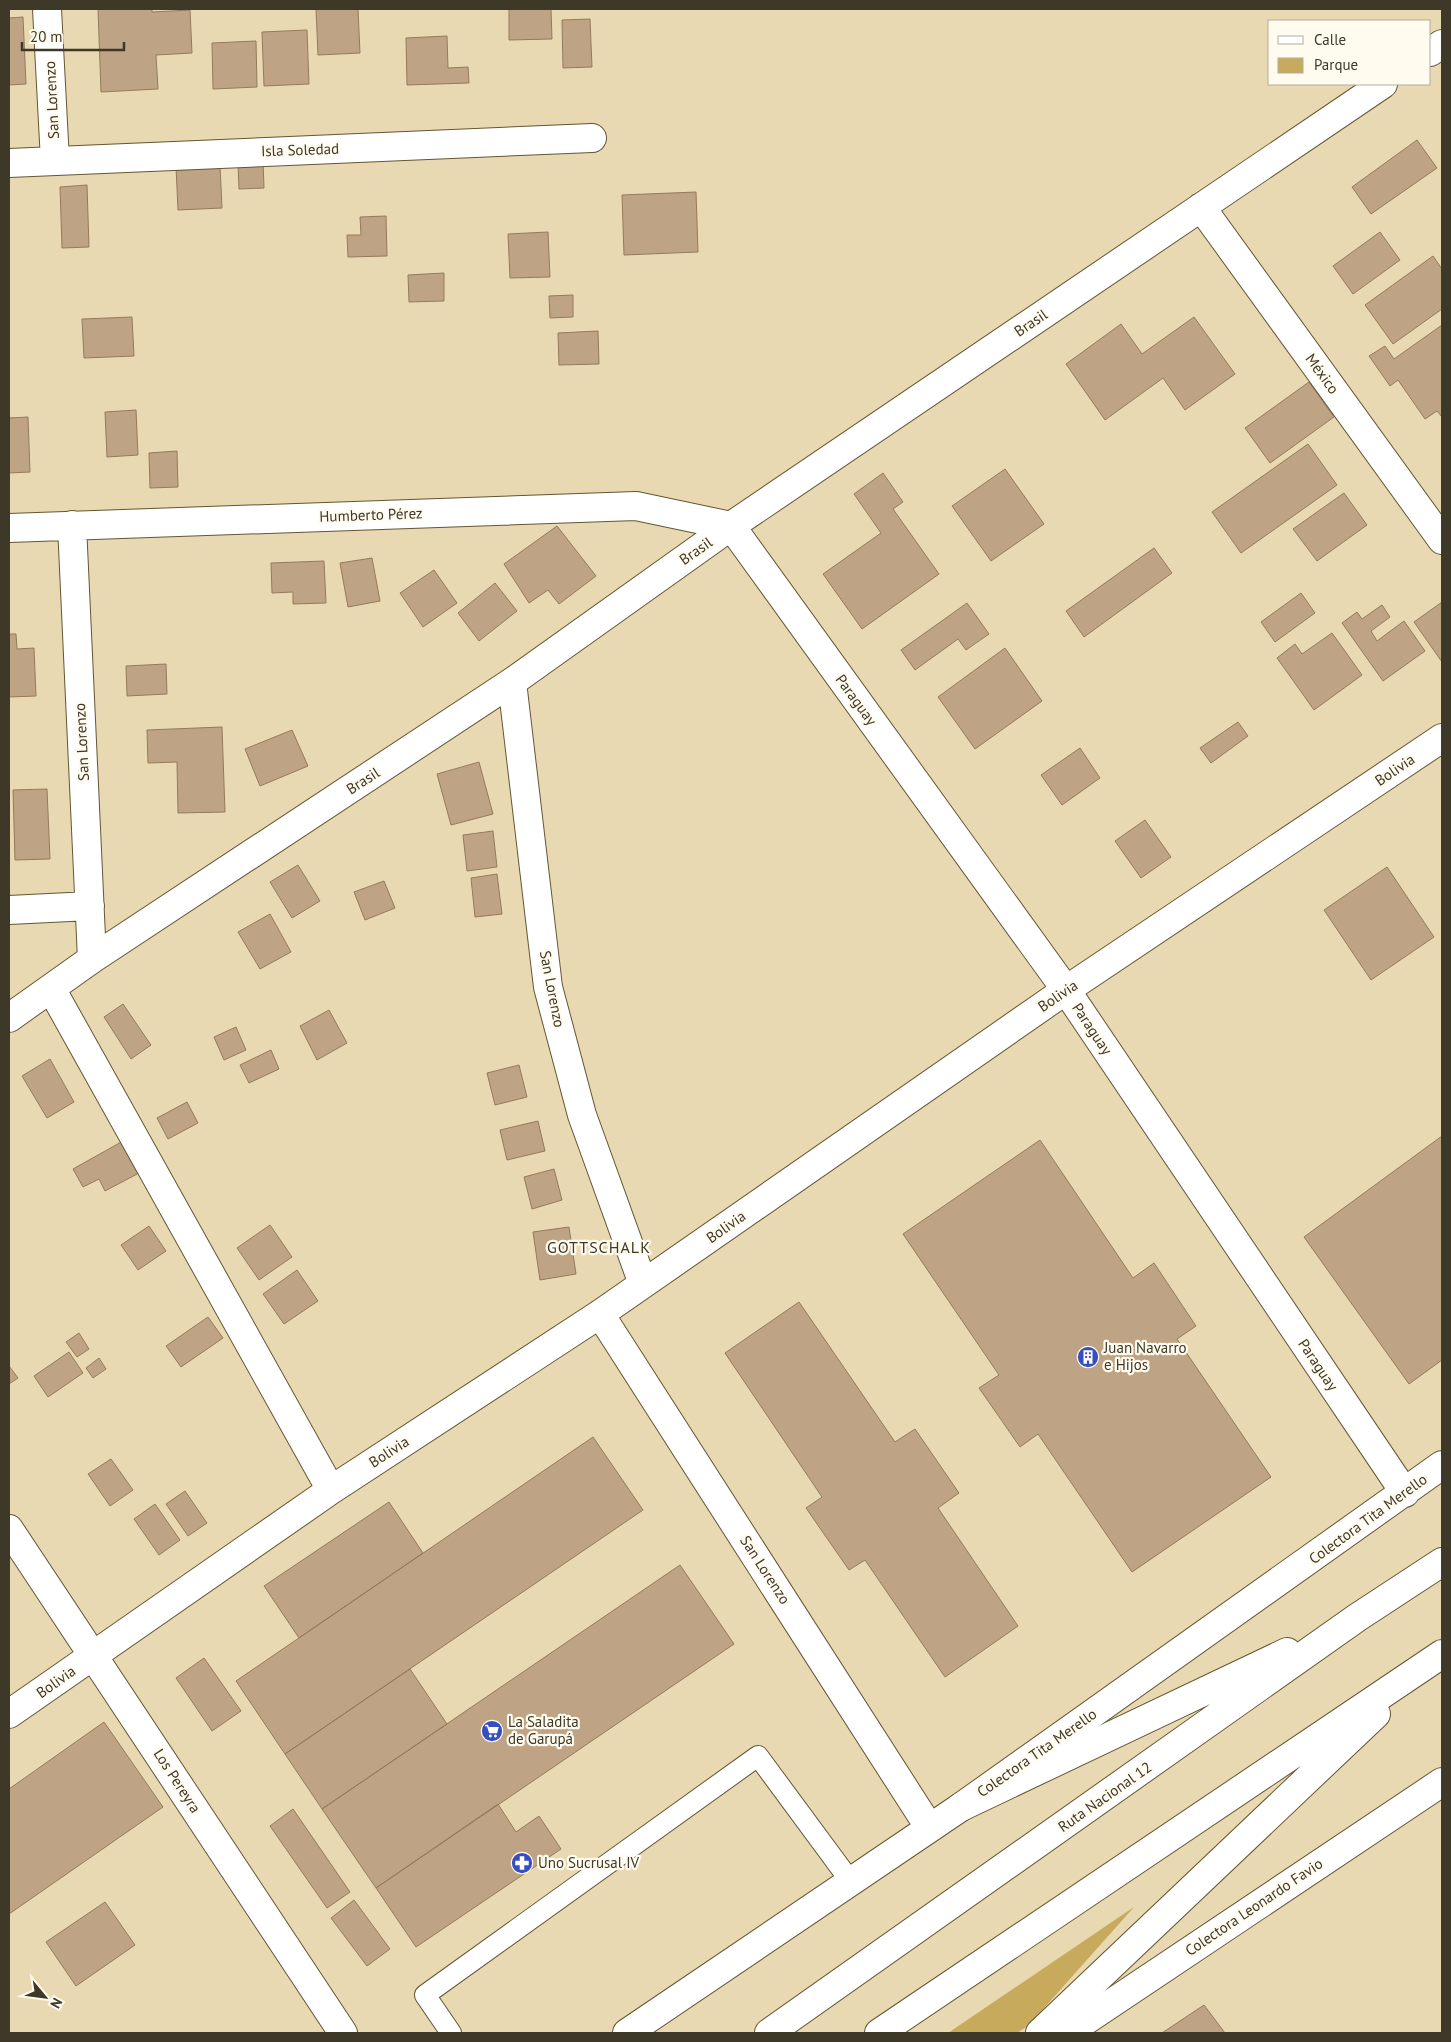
<svg xmlns="http://www.w3.org/2000/svg" width="1451" height="2042" font-family="'PT Sans',sans-serif">
	<style>
		.green { fill: #c7aa5c }
		.building { fill: #bfa385; stroke: #947a5c }
		.lines { fill: none; stroke-linecap: round; stroke-linejoin: round }
		.lane-casing { stroke: #635633; stroke-width: 22 }
		.street-casing { stroke: #635633; stroke-width: 30 }
		.highway-casing { stroke: #635633; stroke-width: 30 }
		.lane { stroke: #fff; stroke-width: 20 }
		.street { stroke: #fff; stroke-width: 28 }
		.highway { stroke: #fff; stroke-width: 28 }
		.labels { text-anchor: middle; stroke-width: 4.5; stroke-linejoin: round; paint-order: stroke }
		.street-label { font-size: 15px; fill: #3d3828; stroke: #fffbef }
		.poi-label { font-size: 15px; fill: #3d3828; stroke: #fffbef; text-anchor: start }
		.neighbourhood-label { font-size: 16px; letter-spacing: 1px; fill: #3d3828; stroke: #fffbef }
	</style>
	<rect width="100%" height="100%" fill="#e8d9b2"/>
	<path class="green" d="M1134,1907L1029,2025L1017,2033H948Z"/>
	<path class="building" d="M98,9H152V12L190,10L192,53L156,55L158,89L101,92Z
		M316,9H358L360,53L318,55Z
		M509,9H551L552,39L509,40Z
		M23,17L26,84L9,85V18Z
		M590,19L592,67L563,68L562,20Z
		M307,30L309,84L264,86L262,32Z
		M447,36L448,68L468,67L469,83L407,85L406,38Z
		M256,41L257,87L213,89L212,43Z
		M1417,140L1437,168L1371,214L1352,187Z
		M263,161L264,188L239,189L238,162Z
		M220,166L222,208L178,210L176,167Z
		M87,185L89,247L62,248L60,187Z
		M696,192L698,252L624,255L622,195Z
		M386,216L387,256L348,257L347,235H361L360,217Z
		M548,232L550,277L510,278L508,234Z
		M1380,232L1400,260L1353,294L1333,266Z
		M1433,256L1442,269V309L1393,344L1365,305Z
		M444,273V301L409,302L408,275Z
		M573,295V317L550,318L549,296Z
		M132,317L134,356L84,358L82,319Z
		M1194,317L1235,374L1185,410L1163,378L1105,420L1066,364L1121,324L1142,354Z
		M1442,325V417L1437,411L1425,419L1398,380L1390,386L1369,356L1385,346L1394,359Z
		M598,331L599,364L559,365L558,333Z
		M1309,382L1334,417L1270,463L1245,428Z
		M136,410L138,455L107,457L105,412Z
		M28,417L30,472L9,473V418Z
		M1308,444L1337,485L1241,553L1212,512Z
		M177,451L178,487L150,488L149,453Z
		M1005,469L1044,524L991,561L952,506Z
		M883,473L903,502L893,509L939,574L862,629L823,574L881,533L854,494Z
		M1344,493L1367,525L1317,561L1293,529Z
		M557,526L596,576L559,604L548,590L529,603L504,564Z
		M1154,548L1172,573L1084,637L1066,611Z
		M372,558L380,601L348,607L340,563Z
		M324,561L326,603L293,604V592L272,593L271,563Z
		M434,570L457,603L423,627L400,593Z
		M495,583L517,611L479,641L458,613Z
		M1301,593L1315,613L1275,642L1261,622Z
		M1442,602V662L1414,622Z
		M967,603L989,634L966,650L958,639L915,670L901,650Z
		M1382,605L1390,617L1371,631L1377,641L1404,621L1425,651L1383,681L1342,623L1357,612L1362,619Z
		M1332,633L1362,675L1314,710L1277,658L1295,644L1302,654Z
		M9,634H16L17,649L34,648L36,696L9,697Z
		M1005,648L1042,701L975,749L938,697Z
		M166,664L167,694L127,696L126,666Z
		M1238,722L1248,736L1211,763L1200,748Z
		M222,727L225,812L178,813L177,762L148,763L147,730Z
		M292,730L308,766L260,786L245,749Z
		M1080,748L1100,778L1062,805L1041,775Z
		M479,762L493,814L451,825L437,774Z
		M47,789L50,859L15,860L13,790Z
		M1145,820L1171,857L1141,878L1115,841Z
		M493,831L497,867L467,871L463,835Z
		M298,865L320,901L292,918L270,882Z
		M1387,867L1434,937L1371,980L1324,910Z
		M497,874L502,914L475,917L471,878Z
		M384,881L395,908L365,920L354,892Z
		M270,914L291,952L260,969L238,932Z
		M123,1004L151,1045L131,1059L104,1017Z
		M329,1010L347,1043L317,1060L300,1026Z
		M236,1027L246,1050L224,1060L214,1037Z
		M271,1050L279,1069L249,1083L240,1065Z
		M50,1059L74,1102L47,1118L22,1076Z
		M519,1065L527,1097L495,1105L487,1073Z
		M187,1102L198,1123L168,1139L157,1118Z
		M538,1121L545,1151L507,1160L500,1130Z
		M1442,1136V1360L1409,1384L1304,1237Z
		M1040,1140L1133,1278L1154,1263L1196,1326L1177,1339L1271,1477L1132,1572L1038,1434L1020,1447L979,1388L999,1375L903,1234Z
		M123,1141L139,1173L105,1191L99,1179L83,1187L73,1169Z
		M554,1169L562,1200L532,1209L524,1177Z
		M270,1225L292,1257L259,1280L237,1248Z
		M149,1226L166,1251L138,1270L121,1245Z
		M569,1227L576,1274L540,1280L533,1232Z
		M297,1270L318,1301L284,1324L263,1294Z
		M799,1302L895,1442L915,1429L959,1493L938,1508L1018,1626L945,1677L865,1560L849,1570L806,1508L822,1497L725,1353Z
		M208,1317L223,1338L181,1367L166,1346Z
		M79,1333L89,1349L77,1357L66,1342Z
		M69,1352L83,1373L48,1397L34,1376Z
		M99,1358L106,1369L93,1378L86,1368Z
		M9,1366L18,1378L9,1384Z
		M593,1437L643,1510L285,1754L236,1681Z
		M111,1459L133,1490L110,1506L88,1474Z
		M185,1491L207,1523L188,1536L166,1504Z
		M389,1502L423,1553L299,1638L264,1586Z
		M155,1504L180,1540L159,1555L134,1519Z
		M680,1565L734,1644L376,1888L322,1809Z
		M204,1658L241,1711L212,1731L176,1678Z
		M410,1669L447,1724L322,1809L285,1754Z
		M104,1722L163,1807L9,1914V1789Z
		M498,1804L516,1832L539,1816L561,1849L416,1947L376,1888Z
		M293,1809L350,1892L327,1908L270,1826Z
		M354,1900L390,1949L367,1966L331,1918Z
		M105,1902L135,1945L76,1986L46,1942Z
		M1204,2005L1225,2033H1162Z"/>
	<g class="lines">
		<g class="lane-casing">
			<path id="lane" d="M451,2033L425,1995L758,1756L851,1882"/>
		</g>
		<g class="street-casing">
			<path id="street" d="M47,9L55,161
				M1430,52L1442,44
				M9,163L592,138
				M1201,207L1442,540
				M72,525L92,959
				M9,528L636,506L731,526L1066,990L1405,1493
				M512,682L548,987L582,1115L643,1284
				M9,910L90,906
				M52,990L331,1490
				M9,1018L92,959L512,682L731,526L1383,84
				M600,1314L929,1827
				M9,1529L343,2033
				M9,1714L331,1490L600,1314L1066,990L1442,738
				M627,2033L961,1807L1442,1465
				M1067,2033L1442,1782"/>
		</g>
		<g class="highway-casing">
			<path id="highway" d="M961,1807L1287,1652
				M769,2033L1358,1617L1442,1562
				M879,2033L1442,1654
				M1040,2033L1376,1714"/>
		</g>
		<use href="#lane" class="lane"/>
		<use href="#street" class="street"/>
		<use href="#highway" class="highway"/>
	</g>
	<defs>
		<g id="building-disc" transform="scale(1.125)"><circle r="9.5" fill="#374ec0" stroke="#fffbef"/><path d="M-4-6H4V6H1V3H-1V6H-4ZM-2.5-4.3h1.7v1.8h-1.7ZM.8-4.3h1.7v1.8H.8ZM-2.5-1h1.7V.8h-1.7ZM.8-1h1.7V.8H.8Z" fill="#fff"/></g>
		<g id="supermarket-disc" transform="scale(1.125)"><circle r="9.5" fill="#374ec0" stroke="#fffbef"/><path d="M-6-5.5h2.5l.6 2H6L4.5 2H-2.5L-4.4-4H-6ZM-1.5 3.2a1.3 1.3 0 1 0 .1 0ZM3 3.2a1.3 1.3 0 1 0 .1 0Z" fill="#fff"/></g>
		<g id="pharmacy-disc" transform="scale(1.125)"><circle r="9.5" fill="#374ec0" stroke="#fffbef"/><path d="M-2-6h4v4h4v4h-4v4h-4v-4h-4v-4h4Z" fill="#fff"/></g>
	</defs>
	<g fill-rule="evenodd">
		<use href="#building-disc" x="1088" y="1357"/>
		<use href="#supermarket-disc" x="492" y="1731"/>
		<use href="#pharmacy-disc" x="522" y="1863"/>
	</g>
	<g class="labels">
		<g class="street-label">
			<text transform="translate(52 100) rotate(-93)" y="5">San Lorenzo</text>
			<text transform="translate(300 150) rotate(-2)" y="5">Isla Soledad</text>
			<text transform="translate(1031 323) rotate(-34)" y="5">Brasil</text>
			<text transform="translate(1322 374) rotate(54)" y="5">México</text>
			<text transform="translate(371 515) rotate(-2)" y="5">Humberto Pérez</text>
			<text transform="translate(696 551) rotate(-35)" y="5">Brasil</text>
			<text transform="translate(856 700) rotate(54)" y="5">Paraguay</text>
			<text transform="translate(82 742) rotate(-93)" y="5">San Lorenzo</text>
			<text transform="translate(1395 770) rotate(-34)" y="5">Bolivia</text>
			<text transform="translate(363 781) rotate(-33)" y="5">Brasil</text>
			<text transform="translate(552 989) rotate(79)" y="5">San Lorenzo</text>
			<text transform="translate(1058 996) rotate(-34)" y="5">Bolivia</text>
			<text transform="translate(1092 1029) rotate(56)" y="5">Paraguay</text>
			<text transform="translate(726 1227) rotate(-35)" y="5">Bolivia</text>
			<text transform="translate(1318 1365) rotate(56)" y="5">Paraguay</text>
			<text transform="translate(389 1452) rotate(-33)" y="5">Bolivia</text>
			<text transform="translate(1368 1519) rotate(-36)" y="5">Colectora Tita Merello</text>
			<text transform="translate(765 1570) rotate(57)" y="5">San Lorenzo</text>
			<text transform="translate(56 1682) rotate(-35)" y="5">Bolivia</text>
			<text transform="translate(1037 1753) rotate(-35)" y="5">Colectora Tita Merello</text>
			<text transform="translate(177 1781) rotate(57)" y="5">Los Pereyra</text>
			<text transform="translate(1105 1797) rotate(-35)" y="5">Ruta Nacional 12</text>
			<text transform="translate(1254 1907) rotate(-34)" y="5">Colectora Leonardo Favio</text>
		</g>
		<g class="poi-label">
			<text x="1104" y="1353">Juan Navarro<tspan x="1104" dy="17">e Hijos</tspan></text>
			<text x="508" y="1727">La Saladita<tspan x="508" dy="17">de Garupá</tspan></text>
			<text x="538" y="1868">Uno Sucrusal IV</text>
		</g>
		<g class="neighbourhood-label">
			<text x="599" y="1253">GOTTSCHALK</text>
		</g>
	</g>
	<rect width="1451" height="2042" fill="none" stroke="#3d3828" stroke-width="20"/>
	<rect x="1268" y="20" width="162" height="65" fill="#fffbef" stroke="#b1ad9f"/>
	<rect x="1278" y="36" width="25" height="8" fill="#ffffff" stroke="#b1ad9f"/>
	<text x="1314" y="45" font-size="15" fill="#3d3828">Calle</text>
	<rect x="1278" y="58" width="25" height="15" fill="#c7aa5c" stroke="#b1ad9f"/>
	<text x="1314" y="70" font-size="15" fill="#3d3828">Parque</text>
	<g transform="translate(45 1997) rotate(119)" stroke="#fffbef" stroke-width="4" paint-order="stroke">
	<path d="M0-4L9 19L0 12L-9 19Z" fill="#3d3828"/>
	<text y="-8" font-size="14" font-weight="bold" text-anchor="middle" fill="#3d3828">N</text>
	</g>
	<path d="M22 42v8h102v-8" fill="none" stroke="#3d3828" stroke-width="2.5"/>
	<text x="30" y="42" font-size="15" fill="#3d3828" stroke="#fffbef" stroke-width="4" paint-order="stroke">20 m</text>
</svg>
